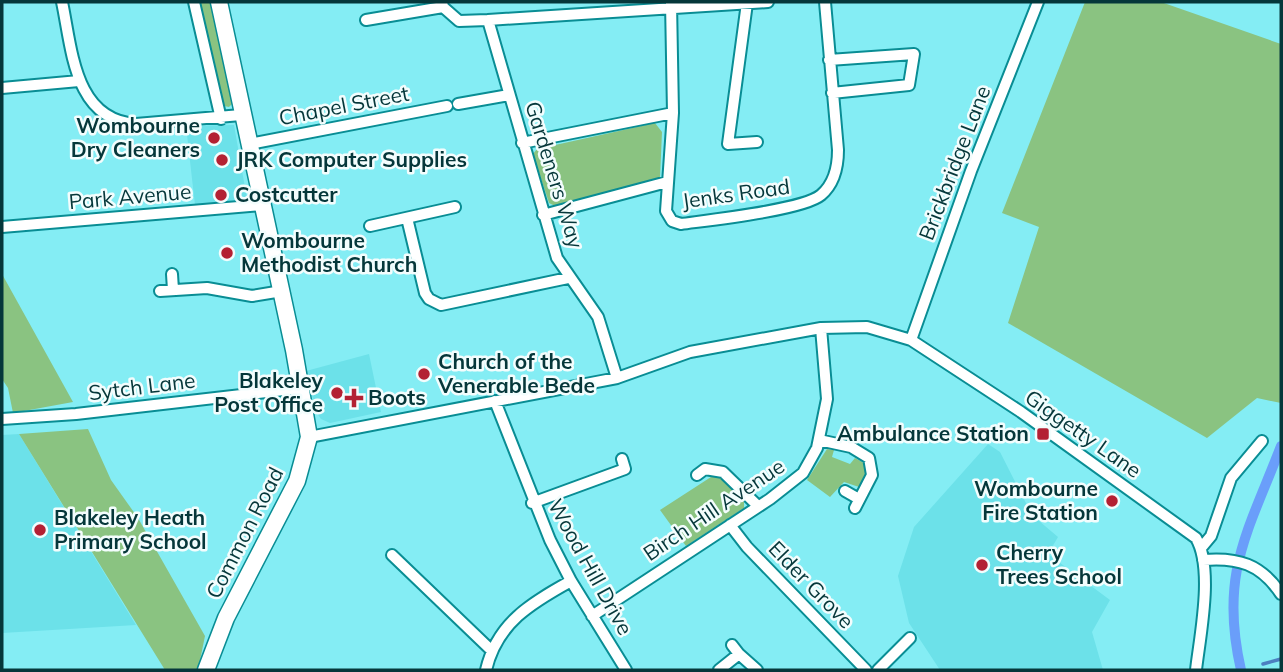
<svg xmlns="http://www.w3.org/2000/svg" width="1283" height="672" font-family="Mulish,sans-serif">
	<style>
		.built { fill: #6ce1e9 }
		.green { fill: #8ac381 }
		.lines { fill: none; stroke-linecap: round; stroke-linejoin: round }
		.stream { stroke: #4c7fc0; stroke-width: 3.5 }
		.canal { stroke: #6a9efa; stroke-width: 10 }
		.street-casing { stroke: #098d94; stroke-width: 14 }
		.secondary-casing { stroke: #098d94; stroke-width: 19 }
		.street { stroke: #fff; stroke-width: 10 }
		.secondary { stroke: #fff; stroke-width: 16 }
		.poi-dot { fill: #b32133; stroke: #f3fdfd; stroke-width: 2.5 }
		.labels { text-anchor: middle; stroke-width: 5; stroke-linejoin: round; paint-order: stroke }
		.street-label { font-size: 21px; fill: #05373a; stroke: #f3fdfd }
		.poi-label { font-size: 21px; font-weight: bold; fill: #05373a; stroke: #f3fdfd; text-anchor: start }
	</style>
	<rect width="100%" height="100%" fill="#84edf4"/>
	<path class="built" d="M234,125L247,199L195,205L186,126Z
		M369,354L381,412L330,423L321,419L316,412L306,371Z
		M19,434L136,625L2,633V435Z
		M988,444L1000,452L1032,515L1058,537L1048,554L1110,600L1092,632L1103,670H940L909,623L898,576L914,527Z"/>
	<path class="green" d="M199,2H212L233,103L229,107L224,106Z
		M1085,2H1161L1281,44V403L1257,398L1207,438L1008,323L1039,227L1002,213Z
		M655,123L662,132L660,178L555,206L549,203L533,154L537,149Z
		M2,274L73,402L13,413L8,388L2,379Z
		M88,429L111,480L138,518L205,636L198,670H165L19,434Z
		M827,449L834,450L832,457L850,464L855,458L864,463L866,474L859,487L844,482L830,497L807,480Z
		M720,476L744,500V508L686,546L660,510L711,477Z"/>
	<g class="lines">
		<path class="stream" d="M1263,664L1281,659"/>
		<path class="canal" d="M1241,670C1219,574 1248,532 1281,446"/>
		<g class="street-casing">
			<path id="street" d="M62,2C72,49 74,120 136,124L241,115
				M194,2L221,119
				M442,2L443,7L459,21L488,20L557,258L598,317L617,378
				M671,2L673,113L666,211L672,221L681,224C710,220 803,210 821,195C834,184 838,166 838,150L825,2
				M747,3L728,144L757,142
				M366,20L443,7
				M488,20L768,2
				M829,60L914,54L909,85L832,93
				M2,88L79,81
				M458,104L509,95
				M522,143L673,113
				M249,144L447,106
				M543,215L667,182
				M407,218L425,293L429,299L441,305L568,278
				M370,226L455,207
				M2,227L262,205
				M172,274L173,290
				M160,291L207,288L252,296L282,291
				M911,340L971,171L1038,2
				M495,401L550,540L571,581L626,670
				M2,419L76,414L301,388
				M309,437L617,378L690,352L821,328L867,327L911,340L1021,412L1196,538C1214,569 1200,635 1196,670
				M819,440L851,447L869,458L872,475L855,508
				M697,475L705,469L723,472L758,506
				M845,491L859,499
				M532,503L625,469L622,459
				M730,525L747,547L866,670
				M1201,548L1211,536L1231,478L1262,441
				M392,555L491,650
				M1203,560C1238,557 1261,564 1281,594
				M592,616L770,499L803,473L817,448L827,399L821,328
				M739,654L757,670
				M486,670C497,623 531,603 571,581
				M719,670L739,654L732,645
				M878,670L910,638"/>
		</g>
		<g class="secondary-casing">
			<path id="secondary" d="M206,670L226,618L297,481L309,437L294,350L219,2"/>
		</g>
		<use href="#street" class="street"/>
		<use href="#secondary" class="secondary"/>
	</g>
	<g class="poi-dot">
		<circle cx="214" cy="138" r="7"/>
		<circle cx="222" cy="160" r="7"/>
		<circle cx="221" cy="195" r="7"/>
		<circle cx="227" cy="253" r="7"/>
		<circle cx="424" cy="374" r="7"/>
		<circle cx="337" cy="393" r="7"/>
		<path d="M350.5 387.5h7v7h7v7h-7v7h-7v-7h-7v-7h7z"/>
		<rect x="1036" y="427" width="14" height="14" rx="3.5"/>
		<circle cx="1112" cy="501" r="7"/>
		<circle cx="40" cy="530" r="7"/>
		<circle cx="982" cy="565" r="7"/>
	</g>
	<g class="labels">
		<g class="street-label">
			<text transform="translate(344 106) rotate(-11)" y="7">Chapel Street</text>
			<text transform="translate(955 163) rotate(-69)" y="7">Brickbridge Lane</text>
			<text transform="translate(554 175) rotate(73)" y="7">Gardeners Way</text>
			<text transform="translate(736 194) rotate(-8)" y="7">Jenks Road</text>
			<text transform="translate(130 197) rotate(-5)" y="7">Park Avenue</text>
			<text transform="translate(142 387) rotate(-7)" y="7">Sytch Lane</text>
			<text transform="translate(1083 434) rotate(35)" y="7">Giggetty Lane</text>
			<text transform="translate(714 510) rotate(-34)" y="7">Birch Hill Avenue</text>
			<text transform="translate(245 533) rotate(-63)" y="7">Common Road</text>
			<text transform="translate(590 567) rotate(61)" y="7">Wood Hill Drive</text>
			<text transform="translate(811 585) rotate(46)" y="7">Elder Grove</text>
		</g>
		<g class="poi-label">
			<text x="200" y="133" text-anchor="end">Wombourne<tspan x="200" dy="24">Dry Cleaners</tspan></text>
			<text x="236" y="167">JRK Computer Supplies</text>
			<text x="235" y="202">Costcutter</text>
			<text x="241" y="248">Wombourne<tspan x="241" dy="24">Methodist Church</tspan></text>
			<text x="438" y="369">Church of the<tspan x="438" dy="24">Venerable Bede</tspan></text>
			<text x="323" y="388" text-anchor="end">Blakeley<tspan x="323" dy="24">Post Office</tspan></text>
			<text x="368" y="405">Boots</text>
			<text x="1029" y="441" text-anchor="end">Ambulance Station</text>
			<text x="1098" y="496" text-anchor="end">Wombourne<tspan x="1098" dy="24">Fire Station</tspan></text>
			<text x="54" y="525">Blakeley Heath<tspan x="54" dy="24">Primary School</tspan></text>
			<text x="996" y="560">Cherry<tspan x="996" dy="24">Trees School</tspan></text>
		</g>
	</g>
	<rect width="1283" height="672" fill="none" stroke="#05373a" stroke-width="7"/>
</svg>
